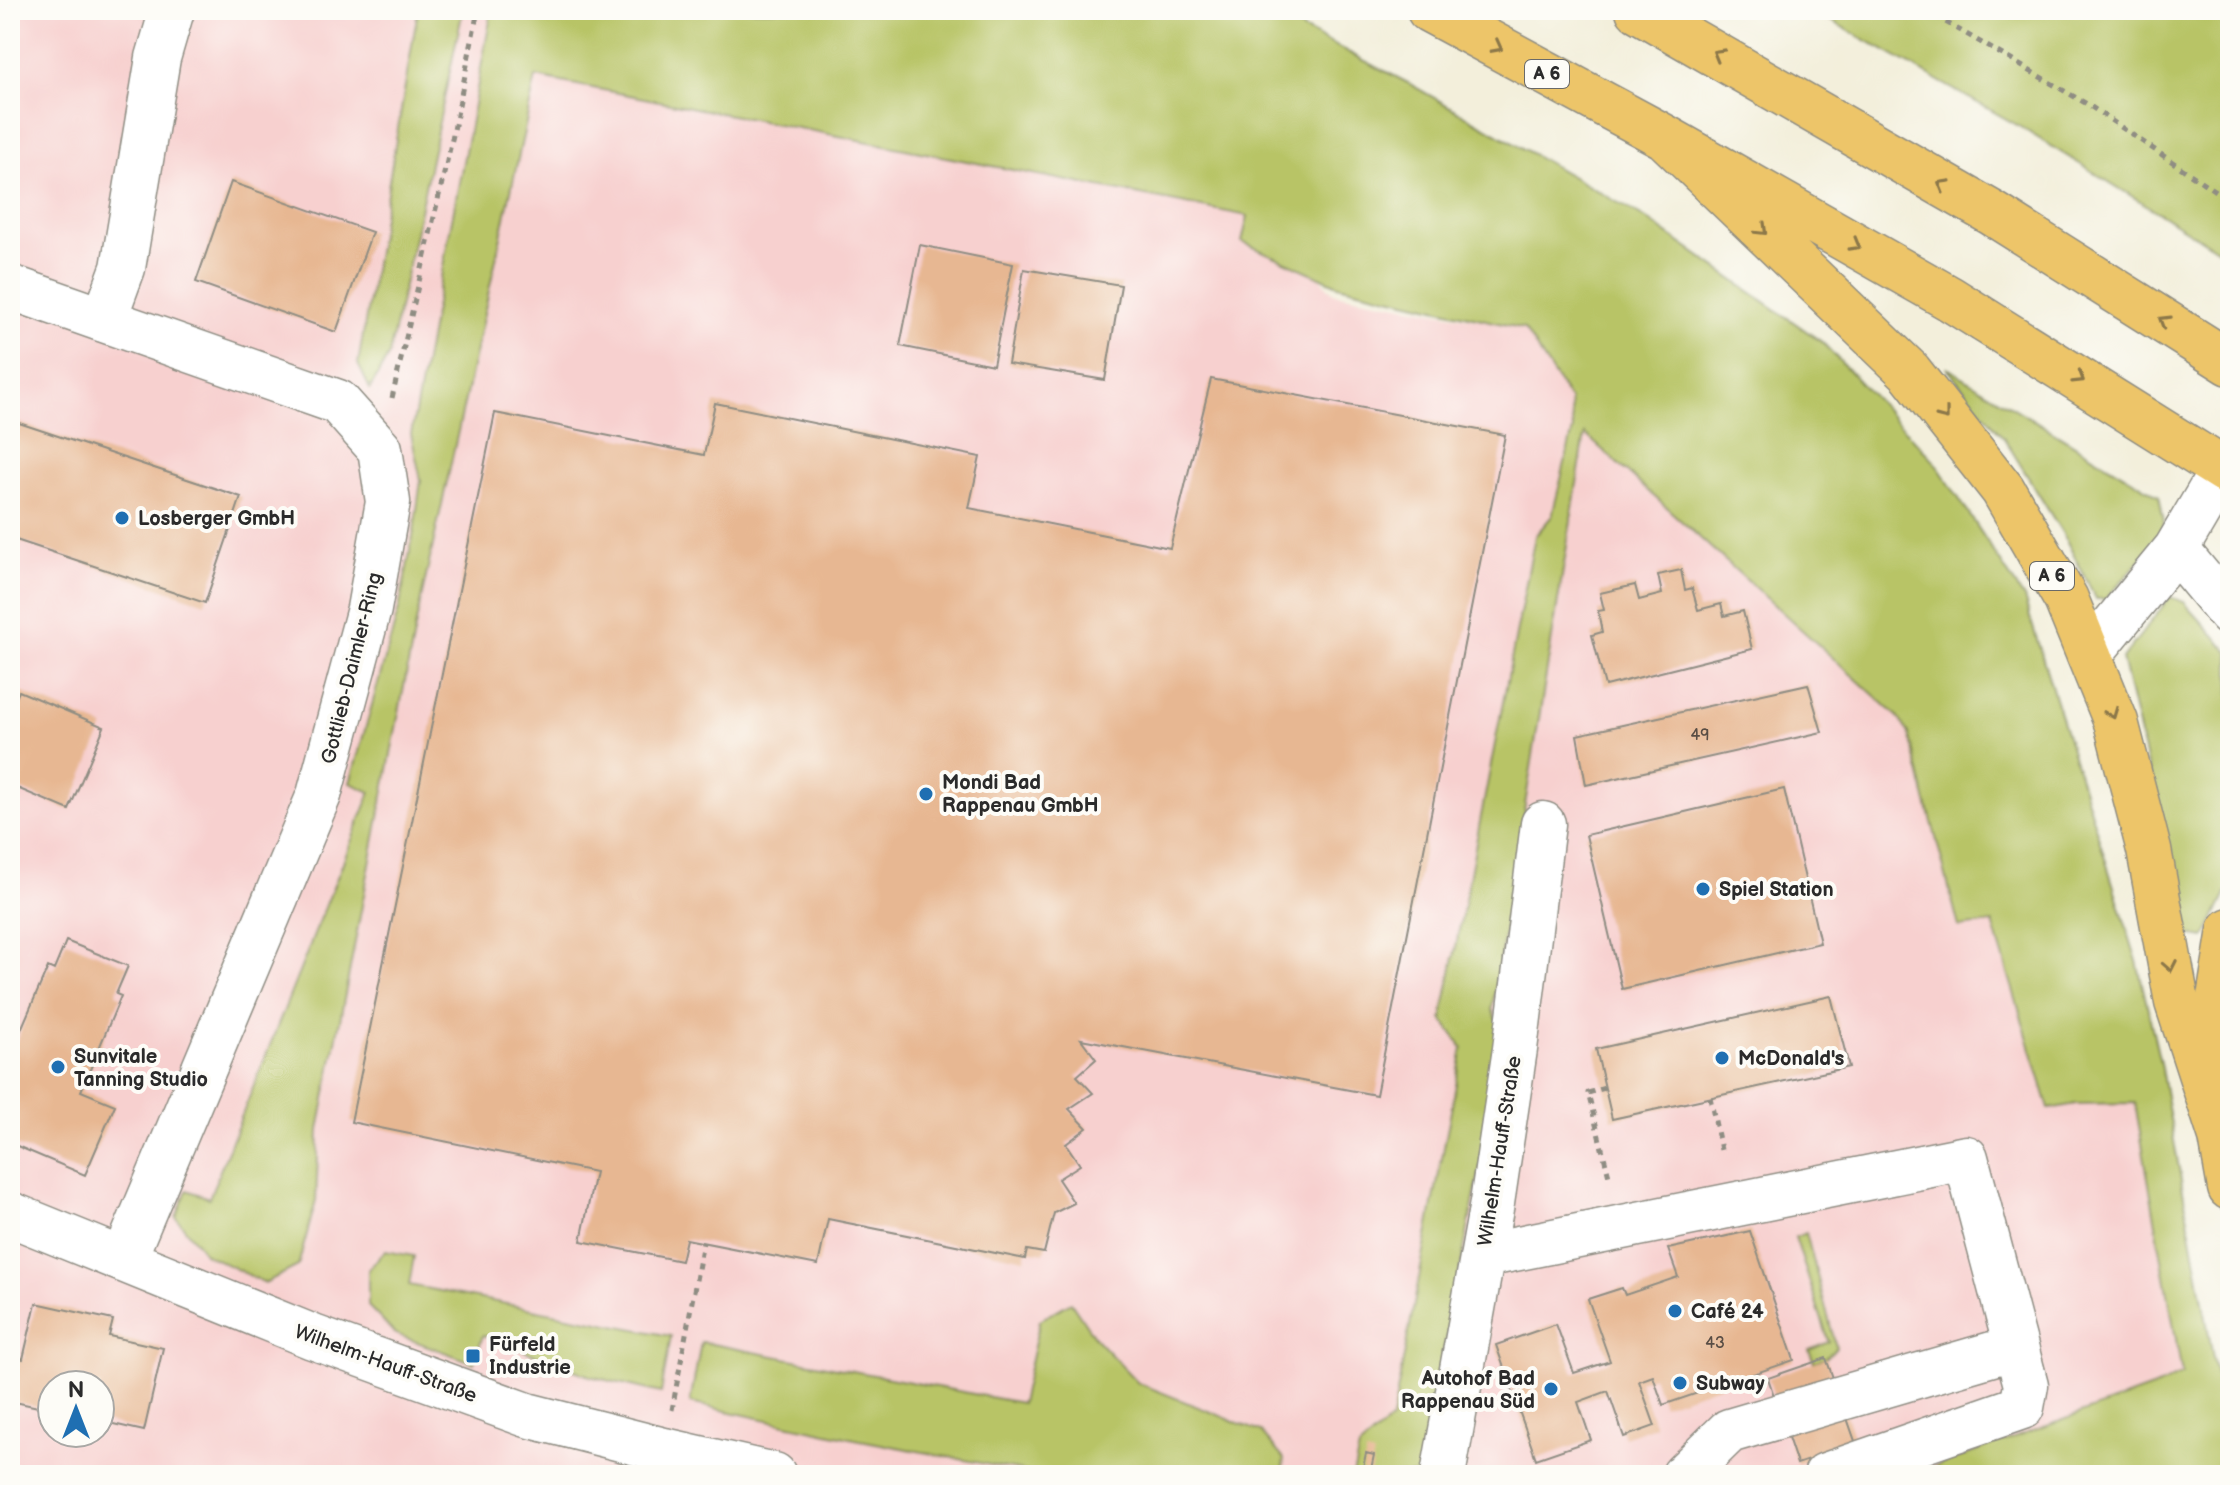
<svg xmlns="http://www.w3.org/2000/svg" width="2240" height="1485" font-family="'Balsamiq Sans',sans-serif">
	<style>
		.built { fill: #f7d0cf; fill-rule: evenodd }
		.green { fill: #b8c466; stroke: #727848; stroke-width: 2 }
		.building { fill: #e7b792 }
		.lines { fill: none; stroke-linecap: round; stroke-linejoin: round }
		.minor-casing { stroke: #8f8d83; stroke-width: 47 }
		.highway-casing { stroke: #8f8d83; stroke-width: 47 }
		.path { stroke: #8f8d83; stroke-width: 5; stroke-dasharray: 6 6; stroke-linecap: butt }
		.minor { stroke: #fff; stroke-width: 44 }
		.highway { stroke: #edc569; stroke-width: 44 }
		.oneway { stroke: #8c784a }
		.poi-dot { fill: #1f6fb2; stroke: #fdfcf7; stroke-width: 3 }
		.labels { text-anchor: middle; stroke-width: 8; stroke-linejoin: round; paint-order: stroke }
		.number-label { font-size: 16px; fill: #5a4e45 }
		.shield { fill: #fdfcf7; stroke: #6a6a68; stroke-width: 2 }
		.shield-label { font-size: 18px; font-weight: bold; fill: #2b2b2b }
		.poi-label { font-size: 20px; font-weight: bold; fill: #2b2b2b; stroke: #fdfcf7; text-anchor: start }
		.street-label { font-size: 20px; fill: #2b2b2b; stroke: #fdfcf7 }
	</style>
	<rect width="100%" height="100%" fill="#fdfcf7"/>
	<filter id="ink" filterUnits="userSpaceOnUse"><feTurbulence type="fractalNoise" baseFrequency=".0125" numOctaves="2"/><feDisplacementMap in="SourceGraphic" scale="16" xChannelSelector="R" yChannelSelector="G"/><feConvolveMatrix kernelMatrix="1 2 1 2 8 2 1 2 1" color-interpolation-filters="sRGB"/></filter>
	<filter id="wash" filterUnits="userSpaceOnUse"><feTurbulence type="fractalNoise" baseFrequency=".006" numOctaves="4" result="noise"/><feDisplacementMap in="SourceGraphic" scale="32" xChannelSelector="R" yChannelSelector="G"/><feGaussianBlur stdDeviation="1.8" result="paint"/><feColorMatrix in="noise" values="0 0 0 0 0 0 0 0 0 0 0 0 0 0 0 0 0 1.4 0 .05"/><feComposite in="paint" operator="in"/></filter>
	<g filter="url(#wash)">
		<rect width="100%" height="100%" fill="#f3efdb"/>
		<path class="built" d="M10,10H1088L1096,14L1333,293L1524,328L1570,400L1585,433L1896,715L2014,885L2135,1103L2182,1374L2160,1385L1911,1475H10ZM52,1385H100V1433H52Z"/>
		<path class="green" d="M418,10H463L389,355L370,389L358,364Z
			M492,10H1266L1408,83L1645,218L1822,342L1935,462L2024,598L2137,961L2160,1063L2230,1452V1475H1911L2160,1385L2182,1374L2135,1103L2076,1104L2049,1109L1993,923L1959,927L1909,733L1896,715L1585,434L1492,1009L1506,1039L1419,1475H1353L1359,1448L1392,1419L1463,1048L1442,1019L1535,536L1552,516L1573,430L1570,400L1524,329L1338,285L1242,242L1248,216L536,77L418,613L319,1130L316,1201L298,1266L265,1283L205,1254L176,1217L187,1190L209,1198L371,792L350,783L399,609L414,531L421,480L411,434Z
			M1812,10H2230V257L2017,125Z
			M1946,367L2159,496L2164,522L2158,540L2106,599H2096L2063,534L2004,438Z
			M2170,597L2184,602L2230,653V886L2205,938L2187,935L2122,659Z
			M1806,1233L1836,1347L1826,1358L1814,1362L1809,1350L1829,1342L1795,1237Z
			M385,1251L414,1256L409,1285L671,1336L661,1393L590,1376L483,1335L474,1363L395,1334L368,1306V1270Z
			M1071,1302L1095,1338L1138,1383L1261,1432L1284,1459L1282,1475H1043L855,1439L690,1403L701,1342L1021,1403L1040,1320Z"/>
		<g id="blocks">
			<path class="building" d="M231,182L372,232L336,332L196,282Z
				M920,245L1013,264L993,365L900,346Z
				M1024,269L1121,285L1105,380L1008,364Z
				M1211,379L1505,435L1376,1095L1081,1039L1096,1059L1077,1076L1093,1093L1069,1109L1087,1128L1066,1144L1080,1165L1058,1179L1074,1203L1054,1213L1044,1253L1027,1250L1025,1259L828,1219L818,1265L686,1239L681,1261L581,1241L595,1172L351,1122L495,413L704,455L715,403L980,457L969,508L1170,548Z
				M10,420L241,497L205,603L10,538Z
				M1681,570L1685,590L1692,588L1698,610L1721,604L1724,616L1743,611L1752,649L1605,686L1592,635L1602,632L1598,611L1604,610L1600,593L1635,585L1639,600L1662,594L1658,575Z
				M1808,684L1822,732L1586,785L1577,735Z
				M19,691L104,727L69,810L10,785V712Z
				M1784,789L1820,943L1622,989L1586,835Z
				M66,941L128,966L116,994L121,996L81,1091L115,1105L85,1175L10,1143V1055L48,967L54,970Z
				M1831,996L1849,1067L1612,1119L1596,1049Z
				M1750,1231L1794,1360L1663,1405L1653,1376L1639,1381L1655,1426L1624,1437L1608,1391L1578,1402L1591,1440L1536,1459L1496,1345L1556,1324L1574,1373L1610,1361L1588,1299L1622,1288L1625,1295L1678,1277L1668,1249Z
				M36,1303L113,1320L109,1336L163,1348L144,1431L100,1421V1385H52V1410L10,1401V1356L23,1359Z
				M1826,1358L1856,1444L1797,1464L1768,1378Z
				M1366,1453L1374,1455L1370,1474L1362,1472Z"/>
		</g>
	</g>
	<g filter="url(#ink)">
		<use href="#blocks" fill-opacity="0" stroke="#8f8d83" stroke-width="2"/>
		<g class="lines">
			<g class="minor-casing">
				<path id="minor" d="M10,287L338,402L380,449L388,502L369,609L319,795L124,1259
					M104,320L123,268L158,58L172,10
					M2176,549L2230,614
					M2089,655L2176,549L2223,469
					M10,1214L313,1337L527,1415L664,1450L774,1475
					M1484,1255L1966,1158L2026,1385L2022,1407L1826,1475
					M1443,1475L1492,1203L1515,1049L1543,824
					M1684,1475L1729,1431L2016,1347"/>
			</g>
			<g class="highway-casing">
				<path id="highway" d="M1429,10L1665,137L1949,298L2230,474
					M1638,10L1992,213L2230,363
					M1665,137L1910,372L2003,490L2066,599L2116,722L2149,850L2177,1002L2221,1137L2230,1188
					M2221,1095L2220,992L2230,930"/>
			</g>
			<path class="path" d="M1925,10L2087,104L2230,201
				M392,398L453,135L478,10
				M1605,1088L1588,1093L1609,1176
				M1710,1097L1721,1150
				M672,1410L703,1242"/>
			<use href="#minor" class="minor"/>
			<use href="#highway" class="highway"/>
		</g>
		<defs><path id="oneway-chevron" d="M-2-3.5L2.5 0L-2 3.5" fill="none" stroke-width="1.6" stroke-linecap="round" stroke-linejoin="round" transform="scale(2)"/></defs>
		<g class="oneway">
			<use href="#oneway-chevron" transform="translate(1497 47) rotate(28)"/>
			<use href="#oneway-chevron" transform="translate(1718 54) rotate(-150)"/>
			<use href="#oneway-chevron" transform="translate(1943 185) rotate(-150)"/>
			<use href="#oneway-chevron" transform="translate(1762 230) rotate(44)"/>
			<use href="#oneway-chevron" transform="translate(1855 245) rotate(30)"/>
			<use href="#oneway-chevron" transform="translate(2164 321) rotate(-148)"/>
			<use href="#oneway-chevron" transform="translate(2079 378) rotate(32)"/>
			<use href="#oneway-chevron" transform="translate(1944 415) rotate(52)"/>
			<use href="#oneway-chevron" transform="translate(2112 713) rotate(69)"/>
			<use href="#oneway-chevron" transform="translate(2170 966) rotate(79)"/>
		</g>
	</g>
	<g class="poi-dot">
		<circle cx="122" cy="518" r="8"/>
		<circle cx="926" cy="794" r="8"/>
		<circle cx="1703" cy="889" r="8"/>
		<circle cx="1722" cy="1058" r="8"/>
		<circle cx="58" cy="1067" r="8"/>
		<circle cx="1675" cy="1311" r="8"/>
		<rect x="465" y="1348" width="16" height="16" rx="4"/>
		<circle cx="1680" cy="1383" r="8"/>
		<circle cx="1551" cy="1389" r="8"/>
	</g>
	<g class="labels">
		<g class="number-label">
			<text x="1700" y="740">49</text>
			<text x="1715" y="1348">43</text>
		</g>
		<g class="shield">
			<rect x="1525" y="60" width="44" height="28" rx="6"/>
			<rect x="2030" y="562" width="44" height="28" rx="6"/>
		</g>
		<g class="shield-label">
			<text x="1547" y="80">A 6</text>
			<text x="2052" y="582">A 6</text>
		</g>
		<g class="poi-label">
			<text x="138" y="525">Losberger GmbH</text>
			<text x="942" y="789">Mondi Bad<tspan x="942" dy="23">Rappenau GmbH</tspan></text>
			<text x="1719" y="896">Spiel Station</text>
			<text x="74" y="1063">Sunvitale<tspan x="74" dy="23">Tanning Studio</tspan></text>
			<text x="1738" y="1065">McDonald's</text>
			<text x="1691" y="1318">Café 24</text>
			<text x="489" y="1351">Fürfeld<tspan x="489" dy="23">Industrie</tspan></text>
			<text x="1535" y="1385" text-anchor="end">Autohof Bad<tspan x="1535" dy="23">Rappenau Süd</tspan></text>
			<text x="1696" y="1390">Subway</text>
		</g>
		<g class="street-label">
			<text transform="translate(351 668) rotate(-76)" y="7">Gottlieb-Daimler-Ring</text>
			<text transform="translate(1499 1151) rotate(-81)" y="7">Wilhelm-Hauff-Straße</text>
			<text transform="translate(386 1363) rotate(20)" y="7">Wilhelm-Hauff-Straße</text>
		</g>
	</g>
	<rect width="2240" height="1485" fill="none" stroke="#fdfcf7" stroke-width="40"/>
	<g transform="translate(76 1409)"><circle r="38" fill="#fdfcf7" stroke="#a9a8a5" stroke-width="2"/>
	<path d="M0-6L14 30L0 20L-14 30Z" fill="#1f6fb2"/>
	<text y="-12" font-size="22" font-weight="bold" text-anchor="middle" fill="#2b2b2b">N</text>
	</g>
</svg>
